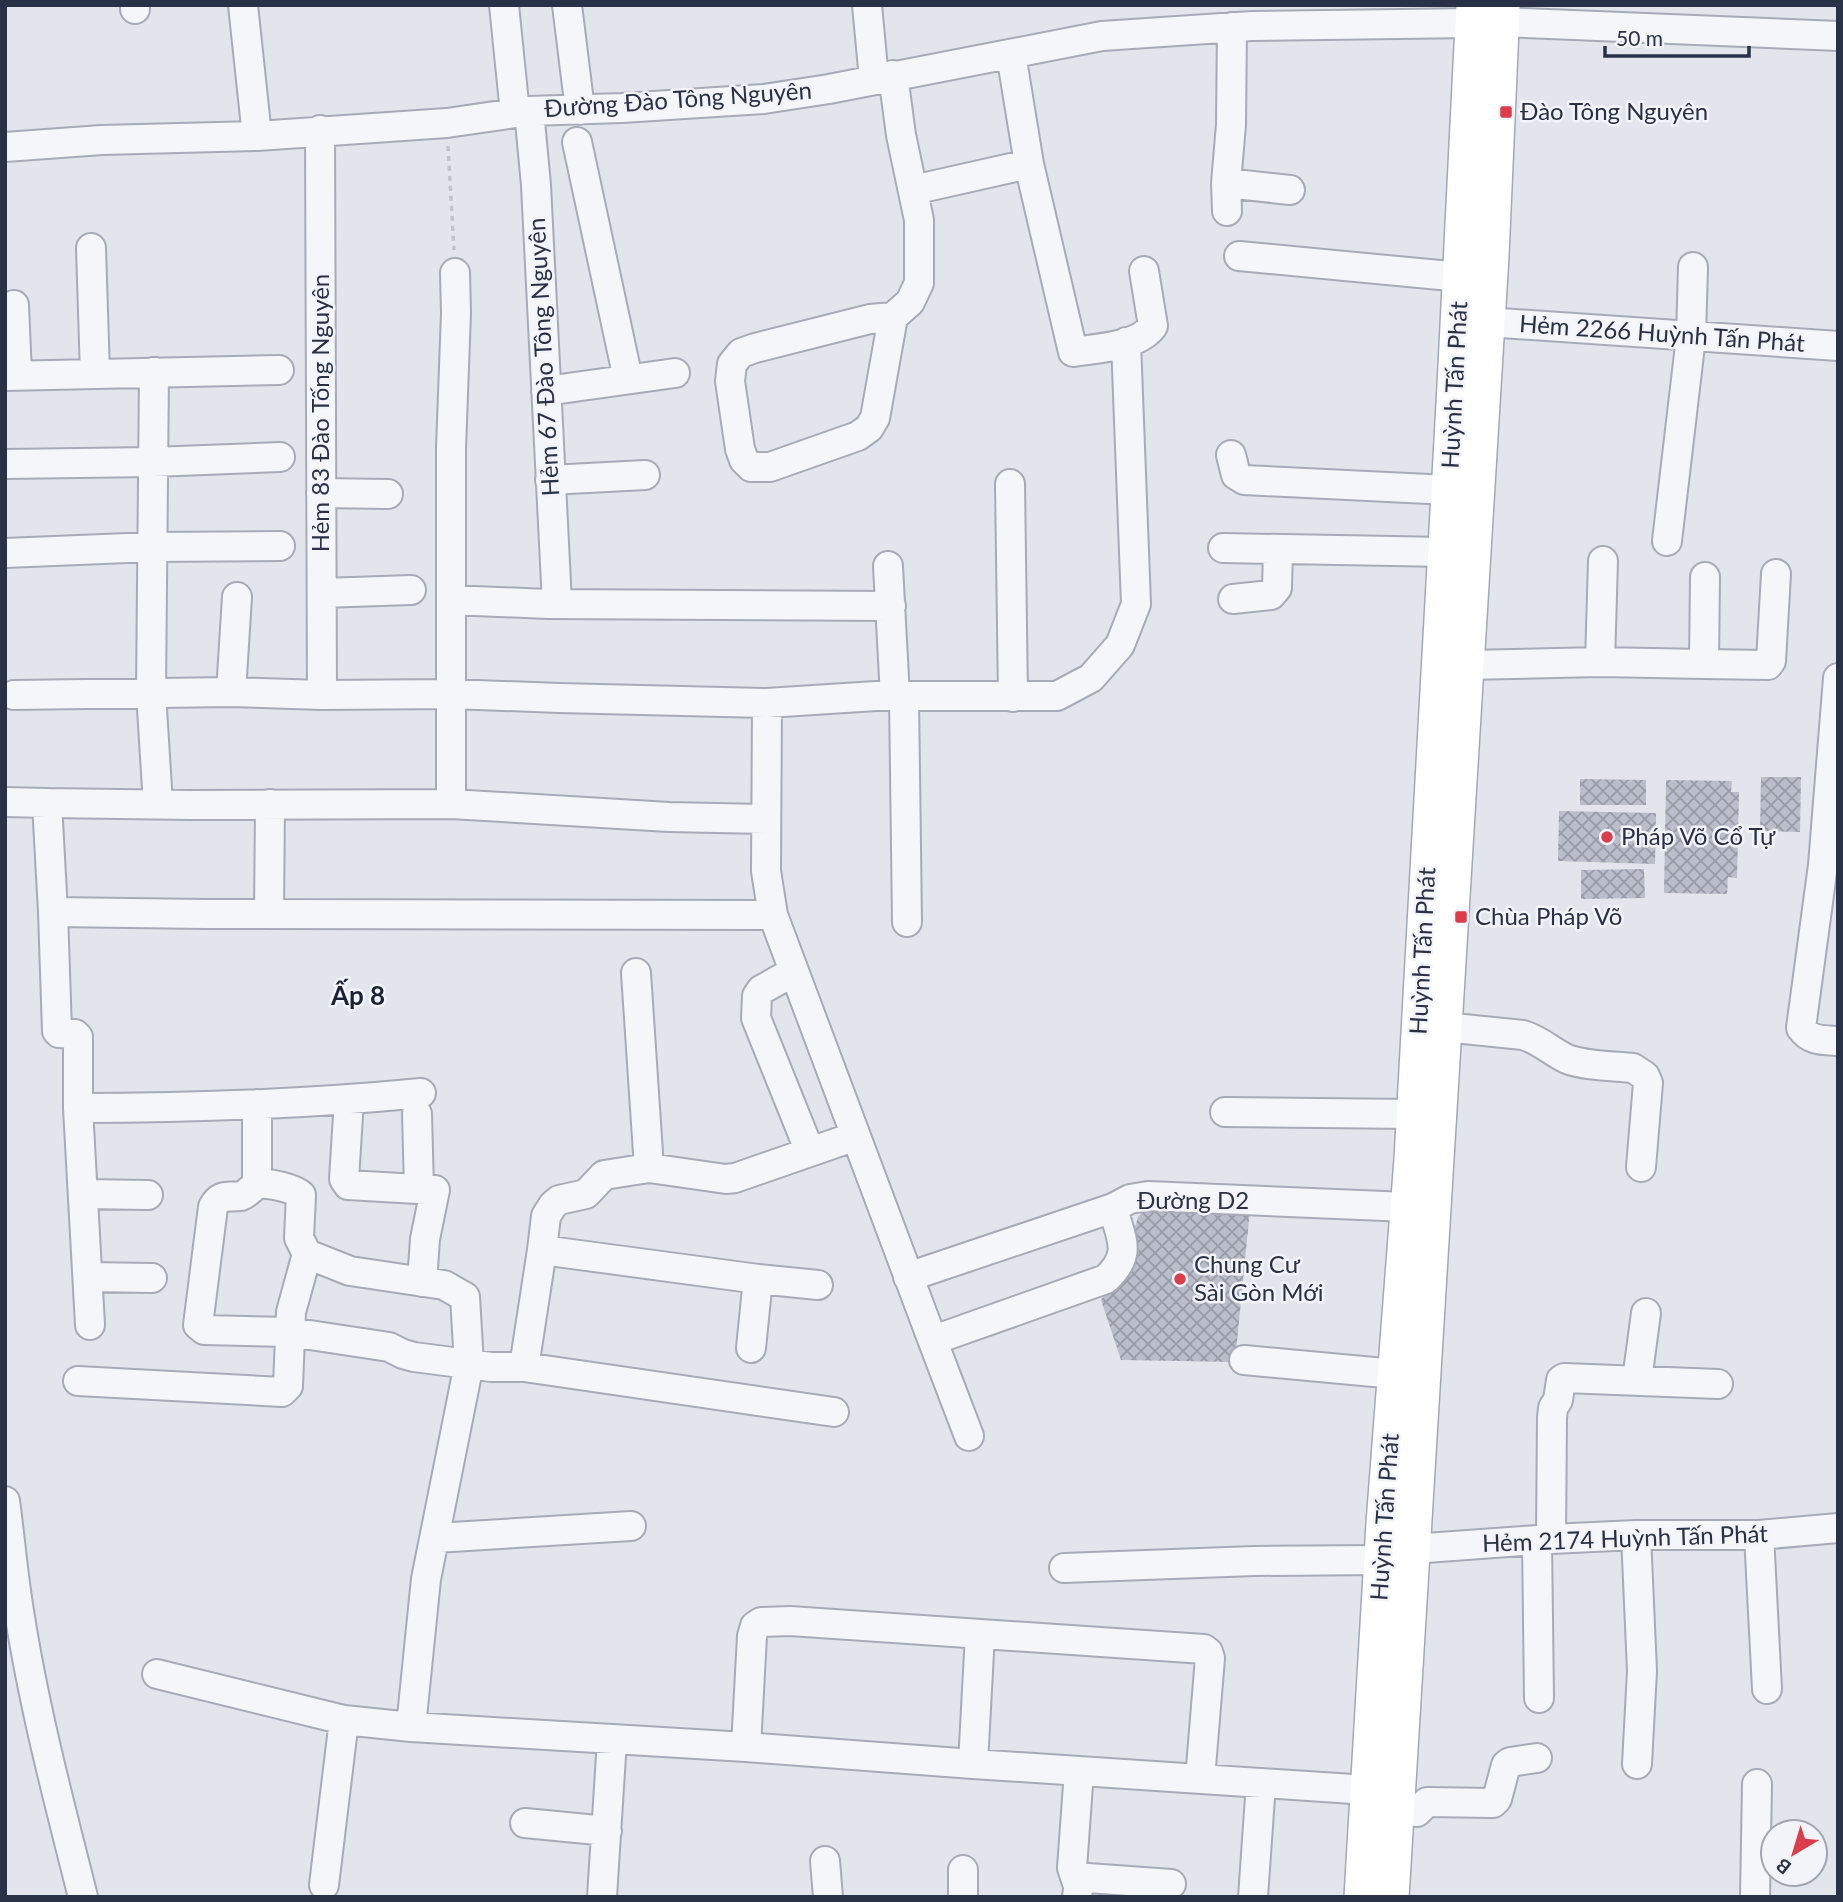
<svg xmlns="http://www.w3.org/2000/svg" width="1843" height="1902" font-family="Lato,sans-serif">
	<style>
		.building { fill: url(#building-cross-hatch) }
		.lines { fill: none; stroke-linecap: round; stroke-linejoin: round }
		.minor-casing { stroke: #a6abb7; stroke-width: 32 }
		.major-casing { stroke: #a0a8b9; stroke-width: 38 }
		.path { stroke: #c0c3ca; stroke-width: 3.5; stroke-dasharray: 5 5; stroke-linecap: butt }
		.minor { stroke: #f5f6f9; stroke-width: 28 }
		.major { stroke: #fff; stroke-width: 35 }
		.poi-dot { fill: #db3d4b; stroke: #f2f4f9; stroke-width: 2.5 }
		.labels { text-anchor: middle; stroke-width: 5; stroke-linejoin: round; paint-order: stroke }
		.street-label { font-size: 24px; fill: #283145; stroke: #f2f4f9 }
		.poi-label { font-size: 24px; fill: #283145; stroke: #f2f4f9; text-anchor: start }
		.neighbourhood-label { font-size: 26px; font-weight: bold; fill: #1a2236; stroke: #f2f4f9 }
	</style>
	<defs>
		<pattern id="building-cross-hatch" width="8" height="8" patternUnits="userSpaceOnUse" patternTransform="scale(1.75)"><rect width="8" height="8" fill="#b9beca"/><path d="M0 0l8 8M0 8l8-8" fill="none" stroke="#969ba6"/></pattern>
	</defs>
	<rect width="100%" height="100%" fill="#e2e5ec"/>
	<path class="building" d="M1761,777H1801L1800,832L1760,831Z
		M1580,779L1646,780V805H1580Z
		M1666,780L1732,781L1731,792H1739L1737,878L1728,877L1727,894L1664,893Z
		M1559,811L1656,813L1655,864L1558,861Z
		M1644,869L1645,898L1581,899V870Z
		M1146,1208L1250,1210L1235,1362L1121,1360L1101,1300L1133,1257L1135,1227L1138,1217Z"/>
	<g class="lines">
		<g class="minor-casing">
			<path id="minor" d="M135,5V9
				M243,5L257,136
				M504,5L515,113
				M567,5L580,110
				M867,5L874,79
				M1500,22L1838,36
				M1011,54L1029,164L1073,352C1098,348 1138,347 1153,326L1144,271
				M893,75L901,135L919,220V283L910,302L893,317L870,319L755,348L741,353L732,364L730,381L740,449L744,460L751,467H770L858,436L869,428L875,418L893,317
				M529,111L536,185L557,603
				M320,130L322,695
				M577,142L628,379
				M5,147L102,140L257,136L447,123L529,111L622,108L764,99L829,89L1102,36L1252,26L1473,23
				M1226,183L1290,190
				M913,190L1029,164
				M1227,211L1226,183L1231,125L1232,27
				M91,248L95,374
				M1239,256L1461,277
				M14,305L17,375
				M1487,322L1838,346
				M154,372L151,693L158,804
				M5,376L279,370
				M546,391L675,373
				M1231,455L1236,475L1244,480L1449,490
				M5,464L153,462L280,457
				M550,480L645,475
				M1010,484L1013,697
				M321,493L388,494
				M1667,541L1691,337L1693,267
				M1223,548L1446,552
				M5,553L152,547L280,546
				M888,566L895,697
				M322,593L411,590
				M1233,599L1271,595L1277,588L1278,549
				M451,600L548,604L891,606
				M1600,662L1603,561
				M1704,664L1768,665L1771,661L1776,574
				M1466,665L1600,662L1704,664L1705,577
				M1838,678L1823,865L1801,1028C1810,1041 1822,1040 1838,1041
				M231,692L237,597
				M14,695L231,692L322,695L451,694L559,698L767,703L876,696H1057L1091,678L1120,645L1136,604L1126,342
				M904,697L907,922
				M767,703L766,871L773,915L932,1339L945,1336L1106,1279C1133,1253 1121,1240 1113,1208
				M5,802L47,803
				M451,804V448L456,313L455,273
				M766,819L669,817L451,804L191,805L47,803L53,912L206,914L773,915
				M53,912L57,1031L59,1033L75,1034L78,1037V1108
				M269,914L270,804
				M793,972L761,990L757,996L756,1018L810,1152
				M636,973L649,1168L726,1179L735,1178L856,1136
				M1444,1027L1523,1035C1540,1040 1552,1052 1567,1059C1585,1066 1613,1066 1633,1068L1645,1076L1648,1083L1641,1167
				M349,1100L344,1179L348,1185L435,1190L425,1239L422,1282
				M1225,1112L1414,1114
				M417,1114L419,1189
				M257,1185V1104
				M83,1194L148,1195
				M542,1250L546,1216L553,1205L559,1200L586,1194L604,1175L649,1168
				M88,1277L152,1278
				M908,1277L1113,1208L1130,1199L1148,1196L1408,1207
				M758,1279L818,1285
				M90,1325L78,1108C192,1108 307,1104 421,1093
				M932,1339L969,1436
				M1244,1360L1395,1374
				M524,1367L542,1250L758,1279L751,1348
				M1637,1380L1646,1313
				M78,1381L282,1392L288,1386L291,1312L307,1254
				M5,1501C10,1537 13,1575 19,1611C34,1708 59,1802 83,1897
				M1636,1535L1642,1671L1637,1764
				M1759,1535L1767,1689
				M435,1538L631,1526
				M1551,1539L1552,1418L1553,1408L1558,1400L1561,1380L1564,1378L1718,1384
				M1537,1540L1539,1698
				M1412,1549L1551,1539L1636,1535H1759L1838,1528
				M1064,1568L1254,1561L1382,1560
				M157,1674L344,1720L411,1727L746,1747L973,1764L1368,1790
				M411,1727L426,1579L469,1364L465,1297L444,1285L350,1271L307,1254L299,1238L301,1195C296,1189 267,1182 259,1184C252,1186 248,1194 241,1196C228,1198 220,1193 213,1207L198,1325L204,1330L290,1332L389,1347L403,1354L414,1357L491,1367H524L834,1412
				M746,1747L752,1636L755,1626L761,1622L790,1621L1204,1649L1208,1652L1210,1658L1200,1779
				M973,1764L980,1634
				M1396,1810L1417,1812L1427,1802L1493,1803L1497,1799L1506,1765L1510,1762L1537,1758
				M525,1823L607,1831
				M825,1861L828,1897
				M324,1885L344,1720
				M1078,1886L1072,1868L1079,1771
				M602,1897L612,1740
				M963,1897V1870
				M1077,1897C1078,1887 1079,1882 1088,1878L1171,1884
				M1253,1897L1261,1783
				M1755,1897L1757,1784"/>
		</g>
		<g class="major-casing">
			<path id="major" d="M1362,1897L1384,1523L1412,1159L1455,386L1474,5
				M1391,1897L1491,256L1502,5"/>
		</g>
		<path class="path" d="M448,146L454,250"/>
		<use href="#minor" class="minor"/>
		<use href="#major" class="major"/>
	</g>
	<g class="poi-dot">
		<rect x="1499" y="105" width="14" height="14" rx="3.5"/>
		<circle cx="1607" cy="837" r="7"/>
		<rect x="1454" y="910" width="14" height="14" rx="3.5"/>
		<circle cx="1180" cy="1279" r="7"/>
	</g>
	<g class="labels">
		<g class="street-label">
			<text transform="translate(678 100) rotate(-4)" y="8">Đường Đào Tông Nguyên</text>
			<text transform="translate(1662 334) rotate(4)" y="8">Hẻm 2266 Huỳnh Tấn Phát</text>
			<text transform="translate(544 357) rotate(-93)" y="8">Hẻm 67 Đào Tông Nguyên</text>
			<text transform="translate(1455 385) rotate(-87)" y="8">Huỳnh Tấn Phát</text>
			<text transform="translate(321 413) rotate(-90)" y="8">Hẻm 83 Đào Tống Nguyên</text>
			<text transform="translate(1423 951) rotate(-87)" y="8">Huỳnh Tấn Phát</text>
			<text x="1193" y="1209">Đường D2</text>
			<text transform="translate(1385 1517) rotate(-86)" y="8">Huỳnh Tấn Phát</text>
			<text transform="translate(1625 1539) rotate(-2)" y="8">Hẻm 2174 Huỳnh Tấn Phát</text>
		</g>
		<g class="poi-label">
			<text x="1520" y="120">Đào Tông Nguyên</text>
			<text x="1621" y="845">Pháp Võ Cổ Tự</text>
			<text x="1475" y="925">Chùa Pháp Võ</text>
			<text x="1194" y="1273">Chung Cư<tspan x="1194" dy="28">Sài Gòn Mới</tspan></text>
		</g>
		<g class="neighbourhood-label">
			<text x="358" y="1005">Ấp 8</text>
		</g>
	</g>
	<rect width="1843" height="1902" fill="none" stroke="#283145" stroke-width="14"/>
	<g transform="translate(1794 1853) rotate(218)"><circle r="33" fill="#f2f4f9" stroke="#a1a6b1" stroke-width="2"/>
	<path d="M0-5L12 26L0 18L-12 26Z" fill="#db3d4b"/>
	<text y="-10" font-size="19" font-weight="bold" text-anchor="middle" fill="#283145">B</text>
	</g>
	<path d="M1605 46v10h144v-10" fill="none" stroke="#283145" stroke-width="3.5"/>
	<text x="1616" y="46" font-size="21" fill="#283145" stroke="#f2f4f9" stroke-width="5" paint-order="stroke">50 m</text>
</svg>
